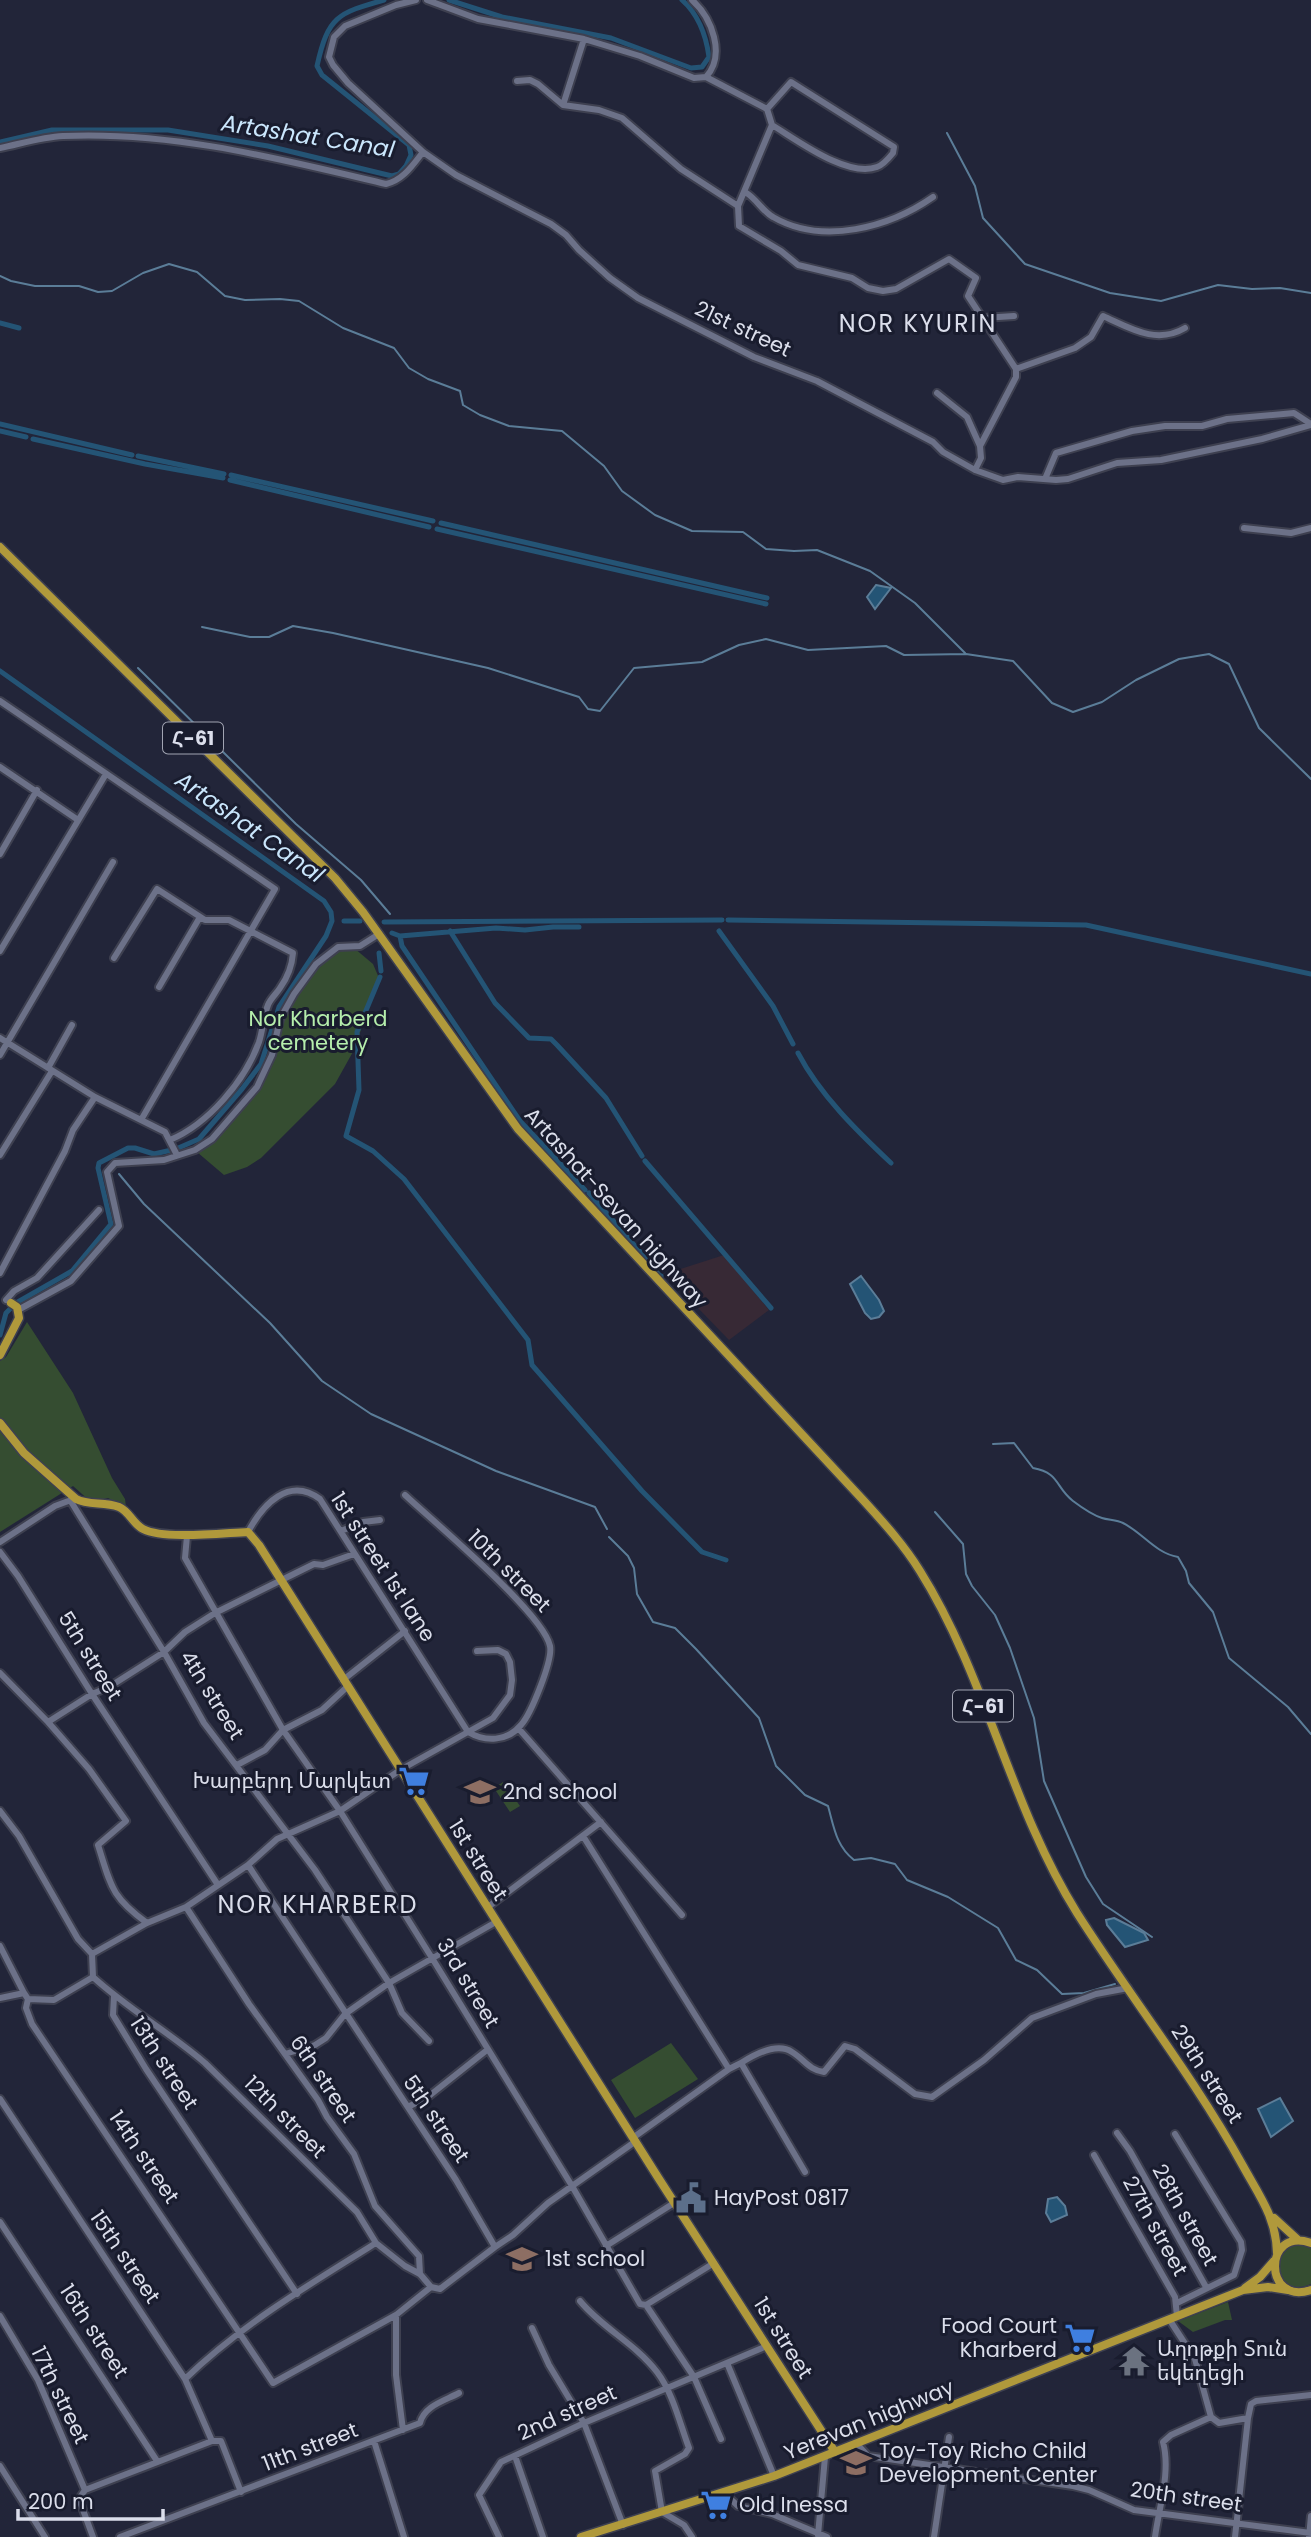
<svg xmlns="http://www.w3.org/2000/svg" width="1311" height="2537" font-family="Poppins,'Noto Sans Armenian',sans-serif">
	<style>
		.industrial { fill: #372935 }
		.green { fill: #354d31 }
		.water { fill: #245475; stroke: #5b7d98; stroke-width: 2 }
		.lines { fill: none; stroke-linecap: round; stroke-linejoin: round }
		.stream { stroke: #5b7d98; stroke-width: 2 }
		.canal { stroke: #245475; stroke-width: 5 }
		.minor-casing { stroke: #3e4050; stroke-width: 10 }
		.major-casing { stroke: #3e4050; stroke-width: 11 }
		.minor { stroke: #6c7188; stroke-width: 6 }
		.major { stroke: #b0993b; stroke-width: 8 }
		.labels { text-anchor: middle; stroke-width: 6; stroke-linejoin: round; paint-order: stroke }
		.shield { fill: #191c2e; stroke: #a1a4b2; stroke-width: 2 }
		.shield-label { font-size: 19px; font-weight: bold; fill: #dbdeeb }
		.street-label { font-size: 21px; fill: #dbdeeb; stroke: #191c2e }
		.park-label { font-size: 21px; fill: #b5eeac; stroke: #191c2e }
		.poi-label { font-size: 21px; fill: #dbdeeb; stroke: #191c2e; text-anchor: start }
		.water-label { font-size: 23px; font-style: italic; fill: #cae6fc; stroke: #191c2e }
		.quarter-label { font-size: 24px; letter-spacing: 2px; fill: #dbdeeb; stroke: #191c2e }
	</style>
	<rect width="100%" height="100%" fill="#222539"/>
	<path class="industrial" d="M724,1255L769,1310L729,1340L665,1274Z"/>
	<path class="green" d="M354,948L373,964L379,978L354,1050L335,1084L261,1158L247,1167L224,1175L197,1152L251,1095L273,1057L279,1019L309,975L335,949Z
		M27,1322L73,1393L112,1478L125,1499L126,1507L108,1498L91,1502L73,1486L0,1532V1361L6,1357Z
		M503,1782L520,1806L510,1812L494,1788Z
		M671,2043L698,2079L635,2118L611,2080Z
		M1295,2244L1311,2247V2284C1281,2298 1265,2259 1295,2244Z
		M1228,2302L1232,2320H1225L1193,2332L1178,2321Z"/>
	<path class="water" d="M876,585L891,588L875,609L867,597Z
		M861,1276L879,1300L884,1311L879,1317L871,1319L865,1313L850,1284Z
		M1114,1918L1144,1933L1148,1940L1125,1947L1107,1925L1106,1920Z
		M1280,2098L1293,2121L1271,2137L1258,2109Z
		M1057,2197L1065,2206L1067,2215L1051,2222L1046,2213L1048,2199Z"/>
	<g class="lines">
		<path class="stream" d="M947,133L975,186L983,218L1025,264L1110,293L1161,301L1218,285L1252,289L1280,288L1311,293
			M0,276L11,281L35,286H79L98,292L112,291L143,273L169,264L197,272L225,296L245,300L280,299L299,301L343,328L394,348L409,368L428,379L460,391L463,405L480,415L509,426L562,431L604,466L622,491L655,515L692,531L743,532L766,549L794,551L817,550L870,571L915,603L965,653
			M202,627L250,637H269L293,626L333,633L488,668L579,697L588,709L600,711L634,668L702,662L739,645L766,639L808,650L886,646L904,655L966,654L1013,661L1052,703L1073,712L1102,702L1136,680L1179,659L1209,654L1229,664L1259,728L1311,779
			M138,668L296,824L361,880L390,914
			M119,1174L144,1204L270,1323L322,1381L371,1414L496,1471L595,1507L607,1529
			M993,1444L1014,1443L1033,1468C1060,1473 1055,1487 1073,1501C1081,1507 1092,1515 1102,1518C1108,1520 1117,1520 1123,1523C1143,1533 1155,1553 1178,1557L1186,1571L1189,1583L1213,1612L1229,1658L1288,1707L1311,1734
			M935,1512L963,1544L966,1574L972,1586L995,1615L1010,1648L1034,1718L1044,1781L1086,1877L1103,1904L1152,1937
			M609,1537L628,1556L634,1568L637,1594L653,1622L675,1628L696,1649L759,1718L776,1766L805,1795L828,1806C834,1827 836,1846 854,1860L871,1858L895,1864L907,1880L948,1897L998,1928L1016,1960L1037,1970L1062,1994L1084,1993L1115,1984"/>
		<path class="canal" d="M449,0L502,17L611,38L691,68L702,67L709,57C706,35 699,15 682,0
			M0,142L52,130H168L268,146L392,176L399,174L406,166L411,155L409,145L322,75L317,66C328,16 338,13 384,0
			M0,323L19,328
			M0,424L132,455
			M0,431L26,437
			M33,439L145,464L223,478
			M138,456L224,474
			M231,475L433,521
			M230,480L429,527
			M441,523L767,598
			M437,529L766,604
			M0,671L324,901L331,912L332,921L326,936L279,1007L261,1064L242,1089L199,1139L176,1149L154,1154L135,1148H128L99,1163L98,1168L111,1224L72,1271L16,1303L6,1313L0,1335
			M728,920L1086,925L1311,974
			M344,921H360
			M384,922L722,920
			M450,931L495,1003L529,1038L551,1039L557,1045L606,1098L642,1156
			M719,931L773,1006L793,1044
			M392,933L400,936L496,928L525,930L553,927H579
			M400,936L402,946L520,1121L585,1190
			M379,953L381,971
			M380,977L357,1032L359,1090L346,1136L373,1151L404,1179L528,1340L532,1365L642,1491L702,1552L726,1560
			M798,1053C820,1095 857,1131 891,1163
			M645,1161L771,1308
			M589,1193L661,1276"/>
		<g class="minor-casing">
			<path id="minor" d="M416,0L396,5L345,26L334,37L329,57L333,65L348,83L423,152L456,175L551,224L566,235L579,250L610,278L638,298L754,357L817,381L933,442L943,452L975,470L1003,480L1018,477L1056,480L1068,479L1117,463L1161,460L1262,439L1311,425
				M427,0L478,19L584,39L640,56L694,78L706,77
				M692,0C712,18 726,55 706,77
				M706,77L767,109L772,125L738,206L739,226L781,251L798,265L852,278L868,288L883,291L896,289L949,259L976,278L968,296L1016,369V377L980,446L981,458L975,470
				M517,81L530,80L538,84L563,105L599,110L622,118L681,169L738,206
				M563,105L584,39
				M767,109L791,82L894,147L893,153C889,158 883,165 877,167C847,178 797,140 772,125
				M0,148C20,144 42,137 63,136C173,131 280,159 386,184C403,180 412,166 423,152
				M745,192C757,199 762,211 773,217C823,246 890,227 933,197
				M983,318L1014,316
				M1016,369L1075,348L1091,337L1103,316C1130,328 1156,345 1185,328
				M937,393L967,417L980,446
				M1045,479L1056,453L1132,431L1165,426H1202L1227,419L1294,413L1311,424
				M1244,528L1291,533L1311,528
				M0,701L275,889L141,1120
				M0,767L78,820
				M0,854L37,790
				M0,951L106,774
				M114,958L157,889L205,920H229L293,953C292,966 288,977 280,988C277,993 270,999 268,1005C263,1017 263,1030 259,1042C245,1081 208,1124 170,1140
				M159,987L200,917
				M0,1038L95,1097L165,1132L177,1155
				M0,1055L113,862
				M48,1068L72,1025
				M0,1155L52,1071
				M0,1273L65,1151L73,1130L95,1097
				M6,1300L14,1291L37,1278L99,1210
				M18,1310L71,1281L119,1226L107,1172L115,1163L164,1160L195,1150L212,1139L257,1087L272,1055L280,1019L294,994L316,964L338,947L360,946L379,934
				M70,1500L164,1652L204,1723L315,1870L389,1983L402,2013L429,2041
				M341,1531L363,1522L380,1520
				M248,1532C263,1504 289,1476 320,1499L468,1732C485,1742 507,1742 521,1725C531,1714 553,1660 550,1646C543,1613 434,1522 405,1495
				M187,1536L185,1558L283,1730L340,1811L432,1958L572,2186L640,2304L646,2305L694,2377L721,2439
				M0,1542L55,1506L71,1500
				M0,1552L18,1576L92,1694L218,1885
				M0,1673L48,1722L89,1769L126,1821L98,1845C111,1886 111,1897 147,1923
				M343,1680L405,1631
				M48,1722L92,1694L109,1687L164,1652L185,1632L215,1613L314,1564L323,1565L354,1554
				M519,1729L682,1915
				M237,1765L265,1750L283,1730L322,1710L347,1687
				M0,1811L19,1836L78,1939L92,1954L93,1977C128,2009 169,2032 205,2063L357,2212L376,2243L405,2266L420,2274L431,2287L440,2289L495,2247
				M583,1836L729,2069
				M248,1865L456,2180L495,2247L513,2235L548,2203L636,2141
				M186,1907L249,2004L318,2100L327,2117L354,2154L375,2206L419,2256L420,2274
				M488,1907L601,1822
				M0,1946L24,1993
				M92,1954L147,1923L186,1907L248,1865L277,1839L340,1811L400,1770L493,1718L510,1695L512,1680L510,1662L506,1654L498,1650L477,1651
				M114,1996L113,2015L146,2069L297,2294
				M0,1998L24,1993L28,1999L54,2000L93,1977
				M28,1999L26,2008L32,2024L273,2383L396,2315L431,2287
				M285,2054L315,2045L326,2038L345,2014L389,1983L496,1922
				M741,2063C755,2054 777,2042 792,2052C805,2060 809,2070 824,2072L845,2046L855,2049L915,2094L932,2097L984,2060L1032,2018L1096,1994L1128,1988
				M0,2099L185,2379L212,2441
				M408,2107L429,2096L487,2050
				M1117,2133L1130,2151L1206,2287
				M1175,2134L1241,2242L1242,2250L1234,2275L1177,2303
				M634,2137L729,2069L741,2063L805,2172
				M1094,2155L1175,2297L1177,2316
				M0,2222L157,2461
				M606,2246L674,2203
				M580,2301C602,2328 636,2344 657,2372C673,2393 680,2424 689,2448L685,2454L655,2471L662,2512L684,2525L692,2537
				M646,2305L714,2263
				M396,2315V2375L403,2430
				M0,2316L38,2380L85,2490
				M532,2328L549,2365L584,2423L623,2525
				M727,2363L774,2476
				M185,2379C241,2325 310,2284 376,2243
				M1211,2417L1219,2423L1248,2418L1251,2404L1256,2401L1311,2395
				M374,2441L404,2537
				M857,2444L868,2456L1073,2486L1089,2490L1134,2510L1311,2533
				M515,2456L543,2537
				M0,2466L45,2537
				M85,2490L212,2441H221L241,2492
				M85,2490L79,2499L93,2537
				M723,2492L738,2506L772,2514L827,2537
				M818,2535L825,2457
				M120,2537L420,2423C424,2406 444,2401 459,2393
				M499,2537L479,2495L501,2462L584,2423L767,2346
				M934,2537L949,2437
				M1155,2537C1159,2507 1171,2472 1163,2442L1171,2435L1211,2417L1195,2359L1169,2319
				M1235,2537L1248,2418
				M1309,2537L1311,2516"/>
		</g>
		<g class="major-casing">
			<path id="major" d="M0,547L335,878L363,912L518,1129L864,1501C884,1523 904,1545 920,1571C987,1678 1010,1806 1077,1913C1131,1998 1194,2077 1243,2166C1260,2197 1276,2217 1277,2253
				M0,1355L19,1318L17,1307L11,1303
				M0,1423L24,1453L76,1499C89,1506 104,1501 119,1507C129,1511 133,1524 143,1529C164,1540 223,1533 248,1532L259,1545L659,2179L835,2452
				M1274,2218L1298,2240
				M1311,2243C1263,2226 1263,2306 1311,2290
				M1245,2288L1260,2277L1274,2261
				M581,2537L774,2476L1243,2290L1268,2287L1288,2290"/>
		</g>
		<use href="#minor" class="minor"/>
		<use href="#major" class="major"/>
	</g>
	<defs>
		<g id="supermarket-bare" transform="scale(2.415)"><path d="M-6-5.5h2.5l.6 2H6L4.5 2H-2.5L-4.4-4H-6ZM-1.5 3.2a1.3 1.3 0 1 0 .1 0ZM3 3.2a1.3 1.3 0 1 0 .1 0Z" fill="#3f7fe0" stroke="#191c2e" stroke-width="2.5" paint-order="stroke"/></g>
		<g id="school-bare" transform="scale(2.415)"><path d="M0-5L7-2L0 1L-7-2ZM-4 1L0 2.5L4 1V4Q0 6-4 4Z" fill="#8d6e63" stroke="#191c2e" stroke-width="2.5" paint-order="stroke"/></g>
		<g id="civic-bare" transform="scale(2.415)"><path d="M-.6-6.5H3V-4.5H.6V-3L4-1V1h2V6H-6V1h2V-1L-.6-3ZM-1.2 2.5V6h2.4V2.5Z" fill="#5c6f8a" stroke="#191c2e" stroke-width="2.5" paint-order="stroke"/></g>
		<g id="temple-bare" transform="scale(2.415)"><path d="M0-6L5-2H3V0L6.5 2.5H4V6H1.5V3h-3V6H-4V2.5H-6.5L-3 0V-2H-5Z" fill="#6b7280" stroke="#191c2e" stroke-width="2.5" paint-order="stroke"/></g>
	</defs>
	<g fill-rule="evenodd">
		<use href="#supermarket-bare" x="414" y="1781"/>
		<use href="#school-bare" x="480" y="1792"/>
		<use href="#civic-bare" x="691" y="2198"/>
		<use href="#school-bare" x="522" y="2259"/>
		<use href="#supermarket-bare" x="1080" y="2338"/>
		<use href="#temple-bare" x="1134" y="2361"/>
		<use href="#school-bare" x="856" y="2463"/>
		<use href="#supermarket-bare" x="716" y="2505"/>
	</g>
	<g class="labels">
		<g class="shield">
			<rect x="163" y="722.5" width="60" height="31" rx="5"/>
			<rect x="953" y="1690.5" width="60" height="31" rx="5"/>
		</g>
		<g class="shield-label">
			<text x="193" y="745">Հ-61</text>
			<text x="983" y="1713">Հ-61</text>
		</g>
		<g class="street-label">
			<text transform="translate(743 329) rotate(25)" y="7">21st street</text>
			<text transform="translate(616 1208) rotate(48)" y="7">Artashat-Sevan highway</text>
			<text transform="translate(383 1567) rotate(57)" y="7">1st street 1st lane</text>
			<text transform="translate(509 1571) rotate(45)" y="7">10th street</text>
			<text transform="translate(90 1656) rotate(58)" y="7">5th street</text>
			<text transform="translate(212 1695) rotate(58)" y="7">4th street</text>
			<text transform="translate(478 1860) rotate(58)" y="7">1st street</text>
			<text transform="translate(468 1983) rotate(59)" y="7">3rd street</text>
			<text transform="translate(164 2063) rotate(57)" y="7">13th street</text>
			<text transform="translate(1207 2074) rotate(57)" y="7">29th street</text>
			<text transform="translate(323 2079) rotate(56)" y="7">6th street</text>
			<text transform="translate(285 2117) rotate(45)" y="7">12th street</text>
			<text transform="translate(436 2119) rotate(56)" y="7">5th street</text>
			<text transform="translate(144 2157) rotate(56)" y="7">14th street</text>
			<text transform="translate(1185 2215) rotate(61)" y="7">28th street</text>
			<text transform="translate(1155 2226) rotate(61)" y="7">27th street</text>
			<text transform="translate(125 2257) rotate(56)" y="7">15th street</text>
			<text transform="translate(94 2331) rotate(57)" y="7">16th street</text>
			<text transform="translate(783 2338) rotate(58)" y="7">1st street</text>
			<text transform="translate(60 2395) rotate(64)" y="7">17th street</text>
			<text transform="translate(567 2413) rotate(-24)" y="7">2nd street</text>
			<text transform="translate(869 2420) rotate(-22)" y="7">Yerevan highway</text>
			<text transform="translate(310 2447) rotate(-21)" y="7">11th street</text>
			<text transform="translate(1186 2497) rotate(8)" y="7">20th street</text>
		</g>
		<g class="park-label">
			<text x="318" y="1026">Nor Kharberd<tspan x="318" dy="24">cemetery</tspan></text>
		</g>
		<g class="poi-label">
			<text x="391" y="1788" text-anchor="end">Խարբերդ Մարկետ</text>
			<text x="503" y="1799">2nd school</text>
			<text x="714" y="2205">HayPost 0817</text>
			<text x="545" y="2266">1st school</text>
			<text x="1057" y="2333" text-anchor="end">Food Court<tspan x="1057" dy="24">Kharberd</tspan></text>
			<text x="1157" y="2356">Աղոթքի Տուն<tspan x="1157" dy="24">եկեղեցի</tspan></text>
			<text x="879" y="2458">Toy-Toy Richo Child<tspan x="879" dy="24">Development Center</tspan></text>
			<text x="739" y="2512">Old Inessa</text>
		</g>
		<g class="water-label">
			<text transform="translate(308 136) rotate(9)" y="8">Artashat Canal</text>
			<text transform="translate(250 827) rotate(35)" y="8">Artashat Canal</text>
		</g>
		<g class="quarter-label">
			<text x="918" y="332">NOR KYURIN</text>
			<text x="318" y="1913">NOR KHARBERD</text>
		</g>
	</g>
	<path d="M18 2509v10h145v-10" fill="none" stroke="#dbdeeb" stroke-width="3.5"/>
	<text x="28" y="2509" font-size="21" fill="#dbdeeb" stroke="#191c2e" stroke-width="5" paint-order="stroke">200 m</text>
</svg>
